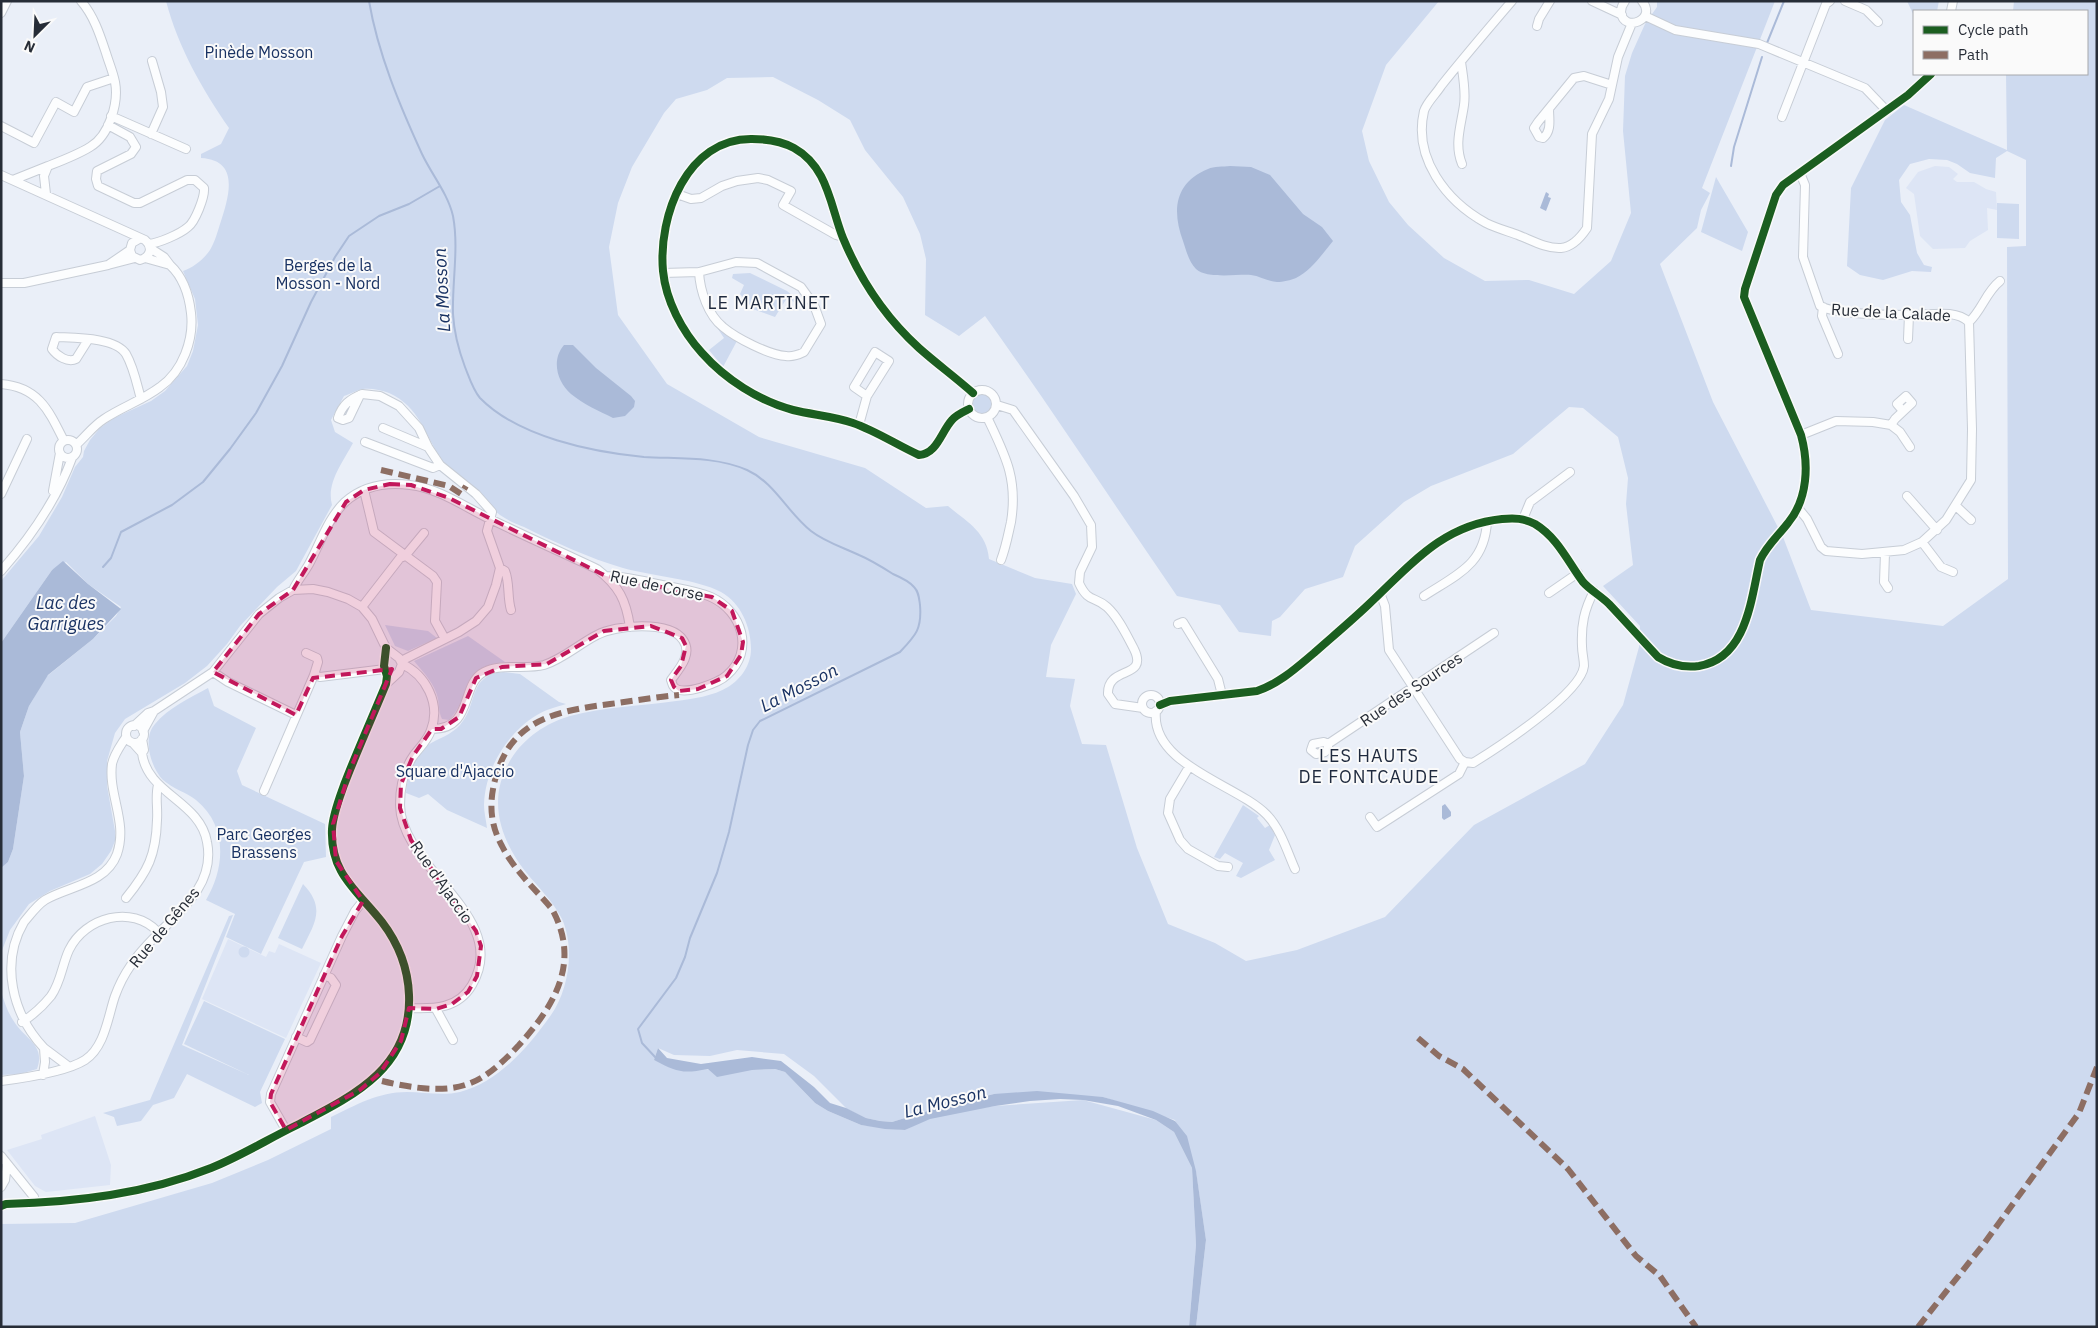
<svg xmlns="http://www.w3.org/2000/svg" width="2098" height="1328" font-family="'IBM Plex Sans',sans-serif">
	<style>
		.built { fill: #dde5f5 }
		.green { fill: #cedaef; fill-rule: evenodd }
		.water { fill: #aabad8 }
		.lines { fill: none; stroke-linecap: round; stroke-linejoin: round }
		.stream { stroke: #aabad8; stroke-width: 2 }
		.minor-casing { stroke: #c7cdd6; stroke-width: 10 }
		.minor { stroke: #fcfdfe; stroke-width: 8 }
		.quiet { stroke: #8d6e63; stroke-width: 6; stroke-dasharray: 12 6; stroke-linecap: butt }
		.cycleway-casing { stroke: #fafafa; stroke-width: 11 }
		.cycleway { stroke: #1b5e20; stroke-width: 8 }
		.marked { fill: #c2185b; fill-opacity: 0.2; stroke: #c2185b; stroke-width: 4; stroke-dasharray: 10 6; stroke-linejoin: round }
		.labels { text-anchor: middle; stroke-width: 4; stroke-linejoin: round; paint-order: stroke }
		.park-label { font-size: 16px; fill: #193263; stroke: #fafafa }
		.street-label { font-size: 16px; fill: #272d37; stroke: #fafafa }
		.water-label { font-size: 18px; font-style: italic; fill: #193263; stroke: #fafafa }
		.neighbourhood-label { font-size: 18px; letter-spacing: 1px; fill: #1f2a3e; stroke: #fafafa }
	</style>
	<rect width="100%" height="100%" fill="#eaeff8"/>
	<path class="built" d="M1935,166L1949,167L1958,174L1953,179L1957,182H1974L1986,189L1996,192L1997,210L1987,208L1988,230L1970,241L1965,248L1933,249L1920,236L1914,194L1906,188L1918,172Z
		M228,939L266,957L269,951L275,953L279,944L321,963L286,1038L202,999Z
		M95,1116L111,1165L110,1185L46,1192L35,1186L7,1150L42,1139L41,1135Z"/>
	<path class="green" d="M166,1H1439L1386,65L1362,131L1369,161L1389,202L1408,225L1444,258L1485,281L1529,280L1574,294L1611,261L1631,213L1623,131L1625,76L1632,53L1645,24L1657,7V1H1775L1702,188L1710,193L1701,210L1697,228L1660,264L1713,402L1783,537L1811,610L1943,626L2008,579L2007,247L2026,246V160L2007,151L1996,158L1995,178L1970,173L1957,164L1947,160L1929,159L1910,164L1899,180L1901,202L1910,215L1917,253L1924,265L1932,267L1931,272L1912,271L1883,280L1860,275L1847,266L1851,188L1885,120L1904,105L2007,150L2006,74H2087V11H2013L2014,1H2097V1327H1196L1206,1240L1196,1172L1175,1120L1103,1097L994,1094L937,1108L892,1122L880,1121L866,1118L847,1109L814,1076L784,1054L737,1050L710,1056L674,1055L658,1048L654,1060L684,1069L752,1070L775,1069L785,1072L815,1103L828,1111L861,1125L905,1130L934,1115L995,1106L1083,1100L1156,1120L1174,1132L1192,1168L1196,1245L1189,1327H1V1224L75,1223L212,1183L268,1160L331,1129V1117C356,1105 378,1092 407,1092C424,1092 443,1096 460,1092C499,1082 529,1046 551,1015C569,989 575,948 562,919C553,901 537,886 525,871C499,837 487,798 511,759C524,738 546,723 570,716C604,707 641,706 676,701C692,699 714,696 728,687C741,679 751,665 751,649C751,627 741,603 721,592C697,579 651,576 623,568C589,558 556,543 524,527C516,524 507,520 500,515C488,506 479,491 467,481C459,474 448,468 442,460C424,434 420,407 389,393C381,390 371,388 363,389C357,390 350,394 344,396L331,420L335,432L353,443C343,462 326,483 332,505L296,571L277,587L240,626L227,644L207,666L185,683L125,719L115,733L107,761V786L115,831V841L111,851L102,864L90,874L50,891L29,904L10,930L1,953V867L8,862L13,849L24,776L20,732L29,706L46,677L93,639L116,616L121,607L88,584L66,562L52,570L1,643V581L39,536L62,497L75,467L83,457L84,451L90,440L100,428L114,418L151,401L165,391L187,366L193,351L198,325L195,299L183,271C193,268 204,259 210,250C215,242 218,230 221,221C229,196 240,160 201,158V154L221,144L229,128C202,89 178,47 166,1ZM773,77L818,100L850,120L865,150L903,197L920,234L926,259L925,315L959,336L985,316C1051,408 1113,503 1177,596L1220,605L1239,632L1271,636L1272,621L1280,617L1305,589L1343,577L1355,546L1404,502L1431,486L1513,454L1569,407L1583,408L1618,437L1628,478L1626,504L1633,565L1603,586L1640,626L1639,647L1623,705L1585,764L1474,825L1385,917L1297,950L1246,961L1215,943L1168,924L1137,848L1106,745L1082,744L1070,706L1075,679L1046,677L1051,645L1076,594L1072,584L1035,578L989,559C987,532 967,522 948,506L926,508L865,468L759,437L667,384L618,315L609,247L618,203L632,167L664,113L676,99L707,90L727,78Z
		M1907,1H1939L1937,11H1914V16Z
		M1716,177L1748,232L1742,251L1701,232Z
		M1997,203L2019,204V239L1997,238Z
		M750,273L787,291L800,302L799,305L787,298L775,317L753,309L740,294L744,285L732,278L733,274Z
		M720,328L738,339L723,367L709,350L724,338L718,329Z
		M972 404a10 10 0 1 1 20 0a10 10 0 1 1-20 0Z
		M385,625L428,631L437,638L408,651L395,646Z
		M468,636L505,662C456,667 474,695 449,720L442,719C439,713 439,706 438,699C435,684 424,673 414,661Z
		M503,672L520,674L559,702L566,704C556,707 545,710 537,715C507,733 485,769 484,805C484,812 486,820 487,828L447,810L428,794L419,798L406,793C407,777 415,755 428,745C439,738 451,735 460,725C479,704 467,676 503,672Z
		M208,688L214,706L256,728L237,771L242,785L325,824L326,857L304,862L261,954L226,937L235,914L206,900C225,868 228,826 196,800C186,792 173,789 163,780C151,768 142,738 155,724C168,708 190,698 208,688Z
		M1243,805L1259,816L1257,818L1265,828L1270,825L1275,835L1269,850L1275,860L1241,878L1236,876L1243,863L1225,853L1220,859L1214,857Z
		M303,884C326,908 315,923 302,949L278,938Z
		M233,915L182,1045L249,1075L184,1044L204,1001L285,1039L260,1092L262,1103L255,1107L187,1074L174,1098L153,1105L141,1121L117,1126L114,1117L103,1113L150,1100L229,916Z
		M238.5 952a5.5 5.5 0 1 1 11 0a5.5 5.5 0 1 1-11 0Z
		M1,991C4,1001 7,1011 13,1020C24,1039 46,1044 37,1069L20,1074L1,1075Z"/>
	<path class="water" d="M1230,166L1251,167L1270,175L1303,214L1322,227L1333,241C1322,254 1312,270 1296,278C1291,280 1283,282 1277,282C1269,282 1260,276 1251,275C1237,274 1206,279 1196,269C1189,262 1186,250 1183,241C1172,211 1174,183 1208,169C1214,166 1223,167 1230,166Z
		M1546,192L1549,194L1548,197L1551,198L1546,211L1540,208Z
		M564,345H573L596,368L631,396L635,401L634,407L625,416L613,418C599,411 583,404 571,394C557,382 551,360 564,345Z
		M63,561L88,584L121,609L93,639L48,675L29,706L20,732L24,776L13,849L8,862L2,867L1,643L52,570Z
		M1445,804L1451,812V816L1444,820L1442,818V806Z
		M658,1048L667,1058L701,1064L752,1057L781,1061L814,1087L830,1103L846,1108L866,1118L880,1121L892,1122L937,1108L994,1094L1037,1091L1103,1097L1153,1111L1175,1121L1187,1136L1196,1171L1206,1240L1196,1327H1189L1196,1245L1192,1168L1174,1132L1156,1120L1118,1106L1083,1100L1060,1099L1030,1101L995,1106L930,1119L905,1130L885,1129L861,1125L828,1111L815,1103L785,1072L775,1069L752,1070L717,1077L708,1069C682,1074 677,1072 654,1060Z"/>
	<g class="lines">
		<path class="stream" d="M369,1C378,54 400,106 422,154C432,175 448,194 453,216C459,248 452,282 453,314C454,332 459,351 465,367C469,377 473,390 480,398C518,437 592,452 644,457C678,459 715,456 747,470C774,482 788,513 811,531C825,542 842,547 859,555C871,560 882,567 893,574C900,577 909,581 914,587C919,592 919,598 920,605C922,629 916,635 900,652L760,721L753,730L748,745L729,832L717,873L690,938L685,957L676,978L638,1029L642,1043L656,1058
			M1767,43L1784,1
			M1731,166L1734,147L1762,57
			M103,567L111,558L121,532L172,505L203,482L230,449L256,413L282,366L311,302L335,257L349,236L379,216L409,204L440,186"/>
		<g class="minor-casing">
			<path id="minor" d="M1512,1C1488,29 1464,57 1441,86C1436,94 1427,102 1424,111C1413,158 1446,201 1486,223C1496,228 1507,231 1518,235C1531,240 1547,249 1561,248C1573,247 1581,237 1587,228L1592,134L1609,99L1618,57L1632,23
				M1592,1L1622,15
				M1625,1C1622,5 1621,7 1621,12C1623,33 1658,20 1642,1
				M1845,1L1866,10L1878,22
				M1951,11L1953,1
				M1,13L7,1
				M1645,16L1675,30L1759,44L1865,88L1887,111
				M1537,26L1539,19L1550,1
				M1461,62C1463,76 1466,91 1464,105C1461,126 1454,144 1462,164
				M1549,109C1549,119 1552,131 1543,138L1539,137L1534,128L1538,122L1574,78L1584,76L1612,85
				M111,116L186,149
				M1782,117L1826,4L1830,1
				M108,125L130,137L136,147L131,154L97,171L96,179L98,186L134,203H140L187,180H195L204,188C205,197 195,222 188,227C180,234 159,243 149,244
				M1,126L34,143L56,102L74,112L87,87L114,78
				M151,134L163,107L161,92L152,61
				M1800,173L1805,185L1803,257L1820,306C1837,315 1892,315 1913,315C1931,315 1955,309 1969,322
				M1,175L145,240C153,247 151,257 140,260L132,256L130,250L132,243L139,239
				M13,180L48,166
				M46,194L44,176L48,166C61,161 77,155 90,147C109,136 119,103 115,82C113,72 109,63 106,53C100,35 94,16 81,1
				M677,194L691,199L701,198L722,186L737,181L758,178L768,180L791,191L783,205L836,235L843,237
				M130,250L108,265L135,258
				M145,258L170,265L164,257L150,248
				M663,273L699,272L736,262L757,263L801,287L814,305L821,324L804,352C798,355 792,357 786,356C769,355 736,338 723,327C708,315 700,291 699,272
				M1,283H24L108,265
				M1823,307L1822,316L1838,354
				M1969,322C1982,310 1986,292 2000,281
				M1908,339L1909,315
				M88,340L76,359C68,363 57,356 52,349L56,337C74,338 115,337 126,354C134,368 137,385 141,399
				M1,384C39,387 49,411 64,441
				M968 404a14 14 0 1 1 28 0a14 14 0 1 1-28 0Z
				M360,395L349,418L343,420L338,418C342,405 350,399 362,394L380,396L399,406L419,428L428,447L440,465L476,494L492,512L487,531L500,568L496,585L488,607L476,621L459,632L401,661
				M997,405L1013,410L1074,496L1091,525L1092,547L1080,572L1079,583C1088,603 1095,596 1107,607C1119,618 1127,636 1134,649C1149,680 1107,665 1108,694L1115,704L1143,708
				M969,409C963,412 956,415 952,420C941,432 937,454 919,455C897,445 876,431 853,423C833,416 813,415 793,410C759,401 725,379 702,353C682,331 666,301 663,271C658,216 687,138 752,139C767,139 781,141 794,148C828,167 830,205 843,238C860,279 886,318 919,348C937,364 955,377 973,393
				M987,417C1005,455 1018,478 1011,522C1008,535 1006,547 1001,560
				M859,425L867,396L889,361L875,352L854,387L867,396
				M1891,425L1895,419L1912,403L1906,396L1897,404L1903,411
				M383,428L428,447
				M1801,435L1836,421L1873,422L1891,425L1900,432L1910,447
				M59 449a9 9 0 1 1 18 0a9 9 0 1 1-18 0Z
				M365,442L433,468L440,465
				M76,445C86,436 93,426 104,419C122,407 143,400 160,387C183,371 194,339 191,313C189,295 183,277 170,265
				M364,490L374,532L433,576L437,582L435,621L445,639
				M53,491L60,453
				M1,494L27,439
				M1907,496L1937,530
				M1956,506L1971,520
				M1798,508L1807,519L1821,547L1826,551L1862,554L1904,550L1922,542L1946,520L1971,480L1972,429L1969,322
				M1523,519L1530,502L1570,472
				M1922,542L1941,567L1953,572
				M1885,553L1884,582L1888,588
				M500,568L505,571C510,583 507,597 511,610
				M1,571C30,538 57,499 72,458
				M293,590C297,581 304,573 309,564C320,544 328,518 345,502C363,486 387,482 410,485C438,488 465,507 490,519C525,536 561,552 597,569C619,586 626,600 630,627
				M1380,593L1385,606L1389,650L1460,759L1465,762
				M1549,593L1578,573
				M1424,596C1456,575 1485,565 1487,521
				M362,607L400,558L405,556L424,533
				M1178,624L1183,622L1218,679L1222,695
				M306,653L317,658L318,662L314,675
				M402,664C426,675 441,704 431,730C428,740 420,747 414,755C404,769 400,788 400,805C401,869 512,917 472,985C458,1009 434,1009 409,1008
				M213,672L228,682L296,715
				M1142 704a9 9 0 1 1 18 0a9 9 0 1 1-18 0Z
				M1160,705L1170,701L1257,691C1280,683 1296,668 1314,653C1332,637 1350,622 1368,605C1409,567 1441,525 1502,519C1514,518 1524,518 1535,524C1558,538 1568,562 1583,582C1590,590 1601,596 1609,604C1626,622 1642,640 1658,657C1671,665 1684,668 1699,666C1747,658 1751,599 1760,560C1767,545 1778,536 1788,523C1808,499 1809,464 1801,435L1744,297L1745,289L1776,195L1783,185L1908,95L1931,74
				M154,711L213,672L259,614L279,598L293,590L313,589L328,592L348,599L362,607L372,619L386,648L399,658L402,664L399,672L386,684
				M1156,711C1150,765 1237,784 1267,815C1281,830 1287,851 1295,869
				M126 734a9 9 0 1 1 18 0a9 9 0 1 1-18 0Z
				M134,726L148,713L154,711L143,731
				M432,729C474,729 460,684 484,672C502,663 525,670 544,665C563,659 579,644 597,635C615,625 670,620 683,640C693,654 679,669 671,680C672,682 672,685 674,687C682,697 719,683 727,675C755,651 742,611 711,597C697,591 682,589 667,586C647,582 627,576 606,576
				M133,743L142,753L144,750L142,739
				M1328,744V749L1325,752L1316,754L1311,750L1313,744L1324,742L1328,744L1494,633
				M1189,767L1170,799L1168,813L1180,840L1188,849L1218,866L1228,867
				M264,791L314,675L320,677L385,669
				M1370,817L1377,827L1459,774L1465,762L1473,763C1497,748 1581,694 1584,666C1584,659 1582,653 1582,646C1581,625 1584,610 1594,591
				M126,898C148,871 156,855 157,820C158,807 155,797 158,785
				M436,1009L453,1040
				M22,1022C33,1015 43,1006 51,996C61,982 62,965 69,950C85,917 132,904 158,932
				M296,1037L307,1042L310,1040L336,985L331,978L324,975
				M44,1048L68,1066
				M43,1075L45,1062L44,1048C12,1014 0,963 24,922C30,915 37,905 45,900C69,886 106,884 117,854C128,822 108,795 112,764C114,754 121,745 126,737
				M1,1081C24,1078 66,1072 85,1060C105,1047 108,1016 115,996C119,985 124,975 131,965C156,925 218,897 207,842C200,801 147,794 142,753
				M286,1130L270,1102L271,1094L342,936L355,911L363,901
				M1,1156L34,1197L35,1203
				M1,1187L5,1180L7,1164
				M1,1206L6,1204C76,1202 146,1194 211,1168C241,1156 268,1139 297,1125C353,1096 412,1068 409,995C408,968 398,943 382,922C357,890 330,874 332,829C333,814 339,799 344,785C357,751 372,718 386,684L387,676L384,666L386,648"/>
		</g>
		<use href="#minor" class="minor"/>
		<path class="quiet" d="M381,470L449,486L461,494L466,486
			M1418,1038L1439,1056L1463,1069L1568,1169L1636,1256L1660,1276L1696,1327
			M382,1081C407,1087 440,1093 465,1085C486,1079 504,1061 519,1045C555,1005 581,962 552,909C535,889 514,870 502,846C490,824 489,803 495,780C510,719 557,711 610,704C633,701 656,697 679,695
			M1918,1327L1983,1245L2079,1113L2097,1067"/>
		<g class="cycleway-casing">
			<path id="cycleway" d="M969,409C963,412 956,415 952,420C941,432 937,454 919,455C897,445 876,431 853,423C833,416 813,415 793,410C759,401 725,379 702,353C682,331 666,301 663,271C658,216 687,138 752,139C767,139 781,141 794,148C828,167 830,205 843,238C860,279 886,318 919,348C937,364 955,377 973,393
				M1160,705L1170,701L1257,691C1280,683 1296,668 1314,653C1332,637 1350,622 1368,605C1409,567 1441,525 1502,519C1514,518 1524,518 1535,524C1558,538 1568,562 1583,582C1590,590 1601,596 1609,604C1626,622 1642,640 1658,657C1671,665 1684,668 1699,666C1747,658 1751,599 1760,560C1767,545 1778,536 1788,523C1808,499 1809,464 1801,435L1744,297L1745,289L1776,195L1783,185L1908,95L1931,74
				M1,1206L6,1204C76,1202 146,1194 211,1168C241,1156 268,1139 297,1125C353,1096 412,1068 409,995C408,968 398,943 382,922C357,890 330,874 332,829C333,814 339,799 344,785C357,751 372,718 386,684L387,676L384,666L386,648"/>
		</g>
		<use href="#cycleway" class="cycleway"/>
	</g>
	<path class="marked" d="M390,484L411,485L449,498L606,576L712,597L732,611L743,642L741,655L727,676L698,689L679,691L674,687L671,680L681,666L686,646L682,638L651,626L604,631L547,664L502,667L476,678L459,717L441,729H432L413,756L401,784L400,808L411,840L476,931L481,946L477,976L468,992L452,1004L436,1009L409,1008L401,1041L380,1073L360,1090L286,1130L270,1102L271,1094L342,936L363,901L336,861L333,824L350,770L392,669L313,678L296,715L213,672L259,614L293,590L346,502L364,490Z"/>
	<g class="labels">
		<g class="park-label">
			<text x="259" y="58">Pinède Mosson</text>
			<text x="328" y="271">Berges de la<tspan x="328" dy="18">Mosson - Nord</tspan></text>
			<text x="455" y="777">Square d'Ajaccio</text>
			<text x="264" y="840">Parc Georges<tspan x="264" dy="18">Brassens</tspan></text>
		</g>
		<g class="street-label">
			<text transform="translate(1891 312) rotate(3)" y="6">Rue de la Calade</text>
			<text transform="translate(657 585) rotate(12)" y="6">Rue de Corse</text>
			<text transform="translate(1411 689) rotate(-34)" y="6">Rue des Sources</text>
			<text transform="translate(442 882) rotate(55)" y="6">Rue d'Ajaccio</text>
			<text transform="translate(164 927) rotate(-50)" y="6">Rue de Gênes</text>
		</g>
		<g class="water-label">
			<text transform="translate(442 290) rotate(-93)" y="6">La Mosson</text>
			<text x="66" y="609">Lac des<tspan x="66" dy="21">Garrigues</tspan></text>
			<text transform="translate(799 688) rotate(-27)" y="6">La Mosson</text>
			<text transform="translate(945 1102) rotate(-14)" y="6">La Mosson</text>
		</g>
		<g class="neighbourhood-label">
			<text x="769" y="309">LE MARTINET</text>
			<text x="1369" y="762">LES HAUTS<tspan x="1369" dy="21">DE FONTCAUDE</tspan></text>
		</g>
	</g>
	<rect width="2098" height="1328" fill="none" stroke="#272d37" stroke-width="5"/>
	<rect x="1913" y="10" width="175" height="65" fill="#fafafa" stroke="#a6a8ac"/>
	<rect x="1923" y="26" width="25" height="8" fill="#1b5e20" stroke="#a6a8ac"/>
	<text x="1958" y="35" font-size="15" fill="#272d37">Cycle path</text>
	<rect x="1923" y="51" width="25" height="8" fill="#8d6e63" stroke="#a6a8ac"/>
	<text x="1958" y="60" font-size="15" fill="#272d37">Path</text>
	<g transform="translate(35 35) rotate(204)" stroke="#fafafa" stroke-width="4" paint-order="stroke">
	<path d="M0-4L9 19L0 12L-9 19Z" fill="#272d37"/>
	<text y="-8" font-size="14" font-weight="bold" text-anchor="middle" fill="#272d37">N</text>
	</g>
</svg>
